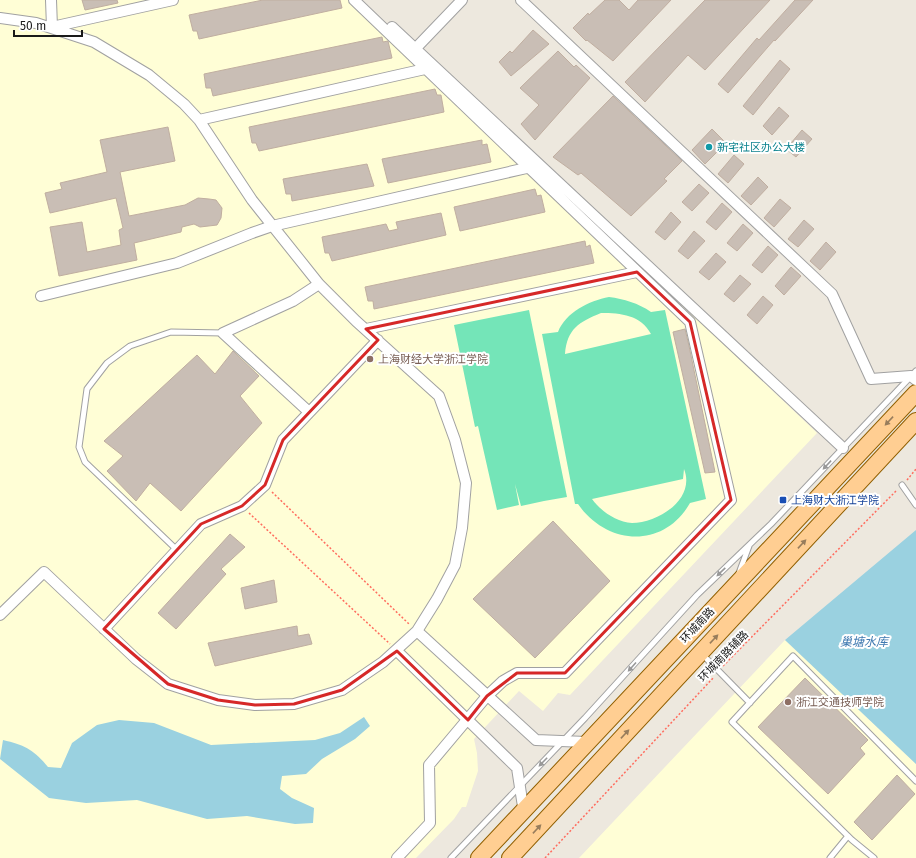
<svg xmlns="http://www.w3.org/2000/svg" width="916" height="858" font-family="'Fira Sans','Noto Sans SC',sans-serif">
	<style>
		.education { fill: #fffed6 }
		.pitch { fill: #74e5b8; fill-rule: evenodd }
		.water { fill: #9ad1e0 }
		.building { fill: #c9beb5; stroke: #c0aea0 }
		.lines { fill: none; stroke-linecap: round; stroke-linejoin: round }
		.lane-casing { stroke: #a1a1a1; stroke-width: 7 }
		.street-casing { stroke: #a1a1a1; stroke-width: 12 }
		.primary-casing { stroke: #915f00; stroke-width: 18 }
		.path { stroke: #ff6c5e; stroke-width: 1.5; stroke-dasharray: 2 2; stroke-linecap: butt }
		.lane { stroke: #fff; stroke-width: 5 }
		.street { stroke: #fff; stroke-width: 10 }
		.primary { stroke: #ffce92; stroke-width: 16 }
		.oneway { fill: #987d5c }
		.oneway2 { fill: #989898 }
		.marked { fill: none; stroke: #d62828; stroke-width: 3; stroke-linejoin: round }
		.culture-dot { fill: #0f9aa8; stroke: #fff; stroke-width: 1.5 }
		.education-dot { fill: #8d6e63; stroke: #fff; stroke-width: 1.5 }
		.transit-dot { fill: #1a4fb4; stroke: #fff; stroke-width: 1.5 }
		.labels { text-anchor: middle; stroke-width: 4; stroke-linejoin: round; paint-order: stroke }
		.culture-label { font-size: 11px; fill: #0d838f; stroke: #fff; text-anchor: start }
		.education-label { font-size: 11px; fill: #785e54; stroke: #fff; text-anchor: start }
		.transit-label { font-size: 11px; fill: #164399; stroke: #fff; text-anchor: start }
		.street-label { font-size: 11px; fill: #1a1a1a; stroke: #fff }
		.water-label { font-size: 12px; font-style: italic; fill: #407ab1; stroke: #fff }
	</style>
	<rect width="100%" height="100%" fill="#ede8de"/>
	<path class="education" d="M0,0H361L817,433L570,695L558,693L543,711L519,691L474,739L477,753L478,771L466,807H462L454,819L416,858H0Z
		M785,640L916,764V858H579Z"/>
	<path class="pitch" d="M609,297C624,299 638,303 651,312L665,310L706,499L690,503C664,549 607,546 578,504H575L542,334L558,332C566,312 589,301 609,297ZM601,313C621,313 641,315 651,334L565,354C567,329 579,322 601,313ZM684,469C696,499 658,523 632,523C616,522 601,511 592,499L683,479Z
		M529,310L567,497L544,501L542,493L544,501L521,506L515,484L519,505L497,510L478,426L475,427L454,325Z"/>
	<path class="water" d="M916,530V764L785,640Z
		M364,717L370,726L355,739L322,759L306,774L282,776L280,789L292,798L314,808L313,823L295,824L247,816L207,819L137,800L86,803L49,798L0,759L3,740C25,745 34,750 48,767L61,768L72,743L97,725L119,720L154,723L211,745L315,740L340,733Z"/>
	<path class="building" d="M82,0H117L118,3L85,10Z
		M263,0H340L342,8L199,39L197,31H193L189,15Z
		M605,0H619L629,10L638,0H671L613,61L587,40L586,41L573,28L588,13L589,15Z
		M705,0H770L705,70L688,55L645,102L625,82Z
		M795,0H813L775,41L774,40L728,93L718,84L757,38L759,40Z
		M533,30L549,44L511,76L499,62L510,51L512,53Z
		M382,37L383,42L388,41L392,58L213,96L211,88H206L204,74Z
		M558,51L574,67L576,65L590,78L535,140L521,124L539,105L520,88Z
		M780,60L790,69L753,115L743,106Z
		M435,89L437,95H441L444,112L259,151L256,143H252L249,127Z
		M613,96L682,161L664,179L667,181L631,216L581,173L578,175L553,157Z
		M779,107L789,116L772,135L763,126Z
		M168,127L175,161L120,172L129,216L185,205L198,198L209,199L216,200L222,208L221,218L217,225L200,227L194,224L182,227L181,232L134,243L137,260L59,276L50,227L82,222L87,252L121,245L119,230L123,228L116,198L50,213L45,193L62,189L60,183L107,172L100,140Z
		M712,129L726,143L705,164L692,150Z
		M802,130L812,139L796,157L786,149Z
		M482,140V145L487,144L491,162L388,183L382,159Z
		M734,155L744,164L728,183L718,174Z
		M367,164L374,186L292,201L291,194H286L283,179Z
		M758,177L768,187L751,205L741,196Z
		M699,184L709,193L692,211L682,202Z
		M535,189L537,196L541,195L545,212L460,231L454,207Z
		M780,199L791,208L774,227L764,218Z
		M722,203L732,212L716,230L706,222Z
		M671,212L681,222L665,240L655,232Z
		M441,213L446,235L332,261L329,253H325L322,237L386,224L389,231L398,229L396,222Z
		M804,220L814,229L798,247L788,239Z
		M743,224L753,233L737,251L727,243Z
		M694,231L705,241L688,259L678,251Z
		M585,241L586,247L590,245L594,263L374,309L373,301H368L365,287Z
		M826,242L836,252L820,270L810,261Z
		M768,246L778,255L762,273L752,265Z
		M716,253L726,262L709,280L699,272Z
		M791,267L801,276L784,295L775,286Z
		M740,275L751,284L734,302L724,294Z
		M763,296L773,305L757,324L747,315Z
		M685,329L689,346L715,472L705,473L673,332Z
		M233,351L259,376L240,396L262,423L181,511L150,483L136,501L107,471L123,456L104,441L197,355L215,374Z
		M553,521L610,581L535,658L473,599Z
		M230,534L245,547L221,569L226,574L176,629L158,613Z
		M274,580L277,602L245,609L241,588Z
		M297,626L298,636L309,634L312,644L215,666L208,643Z
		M805,678L868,740L860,748L865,754L828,794L758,727Z
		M897,775L915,794L872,840L854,822Z"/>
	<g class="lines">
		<g class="lane-casing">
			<path id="lane" d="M902,485L916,505
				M177,550L85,462L79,447L87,389L107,363L130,346L171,332L223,333
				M739,573L749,546
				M702,654L750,703
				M451,858L585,718L697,595L771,524L916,371
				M830,858L848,836
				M874,858L852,840L732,722L793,656L916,781"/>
		</g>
		<g class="street-casing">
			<path id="street" d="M51,0L52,27
				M354,0L690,322L731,500L565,673H517L503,681L487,696L429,765L430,823L397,858
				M521,0L832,294L871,379L911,376L916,380
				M0,18L36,23L94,42L149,75L184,104L199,120L252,200L319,284L356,321L439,396L455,440L466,483L462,528L455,565L437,599L417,631L383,662L342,690L294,704L255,705L218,700L168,684L136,659L44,572L0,615
				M52,27L173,0
				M392,27L843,448
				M415,49L462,0
				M199,120L425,69
				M41,296L177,263L252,233L272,226L531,167
				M366,329L637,272
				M309,412L223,333L293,301L319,284
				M104,629L201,524L242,506L265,485L283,440L378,340
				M417,631L536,740L586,742
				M397,651L517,768L524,813"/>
		</g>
		<g class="primary-casing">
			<path id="primary" d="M479,858L916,393
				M510,858L916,421"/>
		</g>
		<path class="path" d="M907,480L916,469
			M272,492L409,624
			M249,513L390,644
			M723,666L897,490
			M545,858L714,677"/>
		<use href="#lane" class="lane"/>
		<use href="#street" class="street"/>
		<use href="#primary" class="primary"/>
	</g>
	<defs><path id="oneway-solid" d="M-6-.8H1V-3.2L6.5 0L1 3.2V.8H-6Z"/></defs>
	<g class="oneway">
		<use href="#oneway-solid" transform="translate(889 421) rotate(133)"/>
		<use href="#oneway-solid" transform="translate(802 544) rotate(-47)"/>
		<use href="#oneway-solid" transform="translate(714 639) rotate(-47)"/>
		<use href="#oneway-solid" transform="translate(625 734) rotate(-47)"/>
		<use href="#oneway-solid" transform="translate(537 829) rotate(-47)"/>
	</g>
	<g class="oneway2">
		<use href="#oneway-solid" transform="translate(827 465) rotate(133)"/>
		<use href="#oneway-solid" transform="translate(721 572) rotate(136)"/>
		<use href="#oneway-solid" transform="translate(632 667) rotate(132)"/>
		<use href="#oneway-solid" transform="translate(543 762) rotate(134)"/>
	</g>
	<path class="marked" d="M637,272L690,322L731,500L565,673H517L487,696L468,720L397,651L342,690L294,704L255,705L218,700L168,684L104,629L201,524L242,506L265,485L283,440L378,340L366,329Z"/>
	<circle class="culture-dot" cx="709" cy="147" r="4"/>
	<g class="education-dot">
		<circle cx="370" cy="359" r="4"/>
		<circle cx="788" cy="702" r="4"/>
	</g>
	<rect class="transit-dot" x="779" y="496" width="8" height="8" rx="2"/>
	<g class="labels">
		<g class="culture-label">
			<text x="717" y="151">新宅社区办公大楼</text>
		</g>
		<g class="education-label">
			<text x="378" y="363">上海财经大学浙江学院</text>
			<text x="796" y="706">浙江交通技师学院</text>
		</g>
		<g class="transit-label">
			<text x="791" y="504">上海财大浙江学院</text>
		</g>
		<g class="street-label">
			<text transform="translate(697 625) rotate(-47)" y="4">环城南路</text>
			<text transform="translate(723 656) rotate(-46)" y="4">环城南路辅路</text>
		</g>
		<g class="water-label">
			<text x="864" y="646">巢塘水库</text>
		</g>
	</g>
	<path d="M14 30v6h68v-6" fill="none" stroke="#1a1a1a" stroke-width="2"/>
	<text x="20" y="30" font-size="12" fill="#1a1a1a" stroke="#ffffff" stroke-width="3" paint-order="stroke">50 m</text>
</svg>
